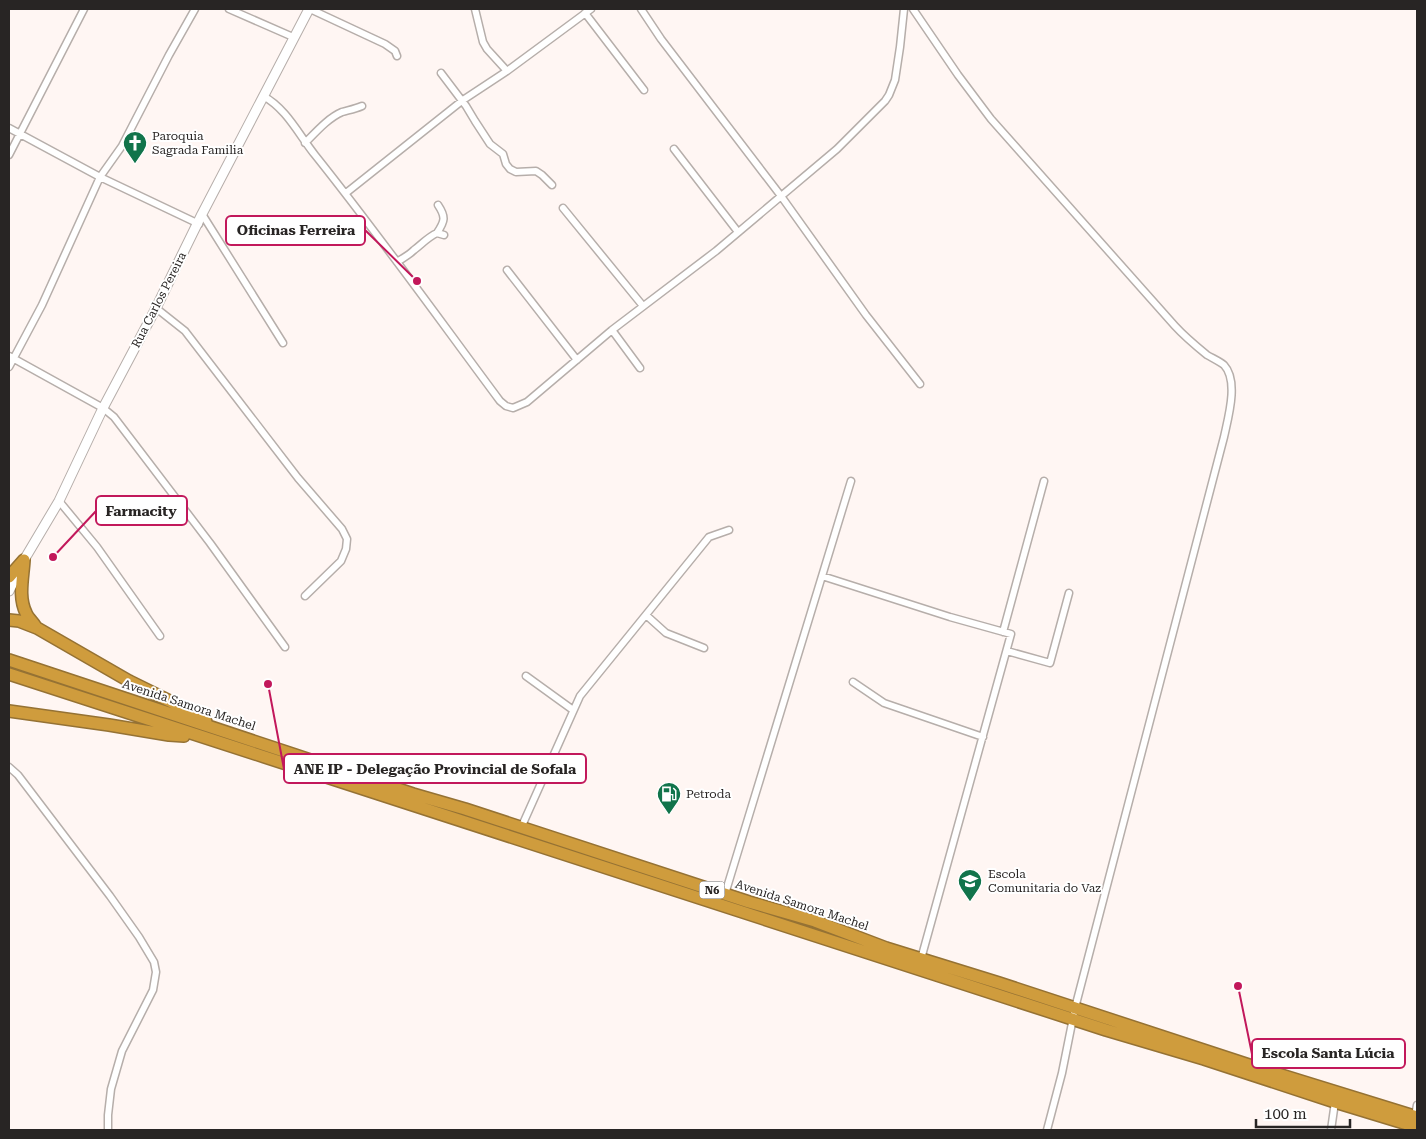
<svg xmlns="http://www.w3.org/2000/svg" width="1426" height="1139" font-family="'Roboto Serif',serif">
	<style>
		.lines { fill: none; stroke-linecap: round; stroke-linejoin: round }
		.street-casing { stroke: #b6aeaa; stroke-width: 9 }
		.secondary-casing { stroke: #b6aeaa; stroke-width: 11 }
		.highway-casing { stroke: #957234; stroke-width: 14 }
		.street { stroke: #fff; stroke-width: 6 }
		.secondary { stroke: #fff; stroke-width: 9 }
		.highway { stroke: #cf9c3d; stroke-width: 11 }
		.labels { text-anchor: middle; stroke-width: 4; stroke-linejoin: round; paint-order: stroke }
		.shield { fill: #fff; stroke: #686666; stroke-width: 1 }
		.shield-label { font-size: 11px; font-weight: bold; fill: #282524 }
		.poi-label { font-size: 12px; fill: #282524; stroke: #fff; text-anchor: start }
		.street-label { font-size: 12px; fill: #282524; stroke: #fff }
		.leader { fill: none; stroke: #c2185b; stroke-width: 2 }
		.callout-dot { fill: #c2185b; stroke: #fff; stroke-width: 2 }
		.callout { fill: #fff; stroke: #c2185b; stroke-width: 2 }
		.callout-label { font-size: 14px; text-anchor: middle; font-weight: bold; fill: #282524 }
	</style>
	<rect width="100%" height="100%" fill="#fff6f3"/>
	<g class="lines">
		<g class="street-casing">
			<path id="street" d="M229,9L293,37
				M310,9L385,44L395,51L397,56
				M475,9L483,42L487,49L507,71
				M641,9L661,39L781,196L866,315L920,384
				M913,9L958,75L991,119L1175,326C1185,337 1196,346 1207,355C1212,358 1219,361 1224,365C1239,381 1228,418 1224,437L1075,1008L1062,1073L1047,1130
				M585,13L644,90
				M441,73L466,106L475,121L490,144L503,154L506,164L510,169L516,172L536,171L542,175L552,185
				M263,96C286,108 299,135 315,155C379,235 439,319 500,401L506,406L513,408L527,402L612,330L716,251L837,149L885,101L889,95L895,80L900,47L904,9
				M9,128L100,177L199,224
				M305,143C316,132 328,118 342,112C349,110 355,109 362,106
				M674,149L738,232
				M9,155L84,9
				M346,193L463,100L507,71L591,9
				M563,208L643,306
				M202,214L283,343
				M437,233C445,221 446,217 438,205
				M397,262C403,258 409,255 414,250C422,244 428,237 437,233L444,235
				M507,270L577,360
				M156,308L185,331L298,478L342,529L347,539L346,549L341,561L305,596
				M612,330L640,368
				M9,356L103,408L114,417L210,543L285,647
				M9,367L42,305L100,177L122,146L169,55L195,9
				M59,501L97,547L160,636
				M822,576L950,617L1011,634L921,959
				M646,615L666,633L704,648
				M1003,632L1044,481
				M1007,651L1050,663L1069,593
				M526,676L573,710
				M853,682L884,703L983,737
				M9,767L18,775L110,896L139,937L154,962L156,972L153,990L122,1051L111,1089L108,1115V1130
				M521,828L580,696L709,537L729,530
				M725,894L851,481
				M1415,1116L1417,1105
				M1331,1130L1335,1102"/>
		</g>
		<g class="secondary-casing">
			<path id="secondary" d="M9,591L24,560L59,501L103,408L156,308L202,214L309,9"/>
		</g>
		<g class="highway-casing">
			<path id="highway" d="M24,560C23,578 18,597 26,613C28,618 33,622 36,627
				M9,577L24,560
				M9,620L19,621L37,628L129,681L194,713L206,722
				M9,660L413,794L465,809L749,902L815,921L886,948L999,983L1252,1066L1417,1117
				M9,674L1106,1030L1204,1059L1335,1102L1417,1127
				M9,711L109,725L169,735L184,736"/>
		</g>
		<use href="#street" class="street"/>
		<use href="#secondary" class="secondary"/>
		<use href="#highway" class="highway"/>
	</g>
	<defs>
		<g id="church-pin" transform="scale(1.25)"><path d="M0 17L-7.5 6A9.5 9.5 0 1 1 7.5 6Z" fill="#11744b" stroke="#fff"/><path d="M-1.2-6h2.4v3.5h3.3v2.4h-3.3V6h-2.4V-.1h-3.3v-2.4h3.3Z" fill="#fff"/></g>
		<g id="fuel-pin" transform="scale(1.25)"><path d="M0 17L-7.5 6A9.5 9.5 0 1 1 7.5 6Z" fill="#11744b" stroke="#fff"/><path d="M-5.5-6h7V0h2V4h1.3V-2.5L3-4.5l.8-.8L6-3V5H2.5V1h-1V6h-7ZM-4.2-4.7v3.2H.2V-4.7Z" fill="#fff"/></g>
		<g id="school-pin" transform="scale(1.25)"><path d="M0 17L-7.5 6A9.5 9.5 0 1 1 7.5 6Z" fill="#11744b" stroke="#fff"/><path d="M0-5L7-2L0 1L-7-2ZM-4 1L0 2.5L4 1V4Q0 6-4 4Z" fill="#fff"/></g>
	</defs>
	<g fill-rule="evenodd">
		<use href="#church-pin" x="135" y="143"/>
		<use href="#fuel-pin" x="669" y="794"/>
		<use href="#school-pin" x="970" y="881"/>
	</g>
	<g class="labels">
		<rect class="shield" x="699.5" y="881.5" width="25" height="17" rx="4"/>
		<g class="shield-label">
			<text x="712" y="894">N6</text>
		</g>
		<g class="poi-label">
			<text x="152" y="140">Paroquia<tspan x="152" dy="14">Sagrada Familia</tspan></text>
			<text x="686" y="798">Petroda</text>
			<text x="988" y="878">Escola<tspan x="988" dy="14">Comunitaria do Vaz</tspan></text>
		</g>
		<g class="street-label">
			<text transform="translate(159 300) rotate(-63)" y="4">Rua Carlos Pereira</text>
			<text transform="translate(189 705) rotate(18)" y="4">Avenida Samora Machel</text>
			<text transform="translate(802 905) rotate(18)" y="4">Avenida Samora Machel</text>
		</g>
	</g>
	<path class="leader" d="M417 281L365 230M53 557L96 511M268 684L284 769M1238 986L1252 1054"/>
	<g class="callout-dot">
		<circle cx="417" cy="281" r="5"/>
		<circle cx="53" cy="557" r="5"/>
		<circle cx="268" cy="684" r="5"/>
		<circle cx="1238" cy="986" r="5"/>
	</g>
	<g class="callout">
		<rect x="226" y="216" width="139" height="29" rx="5"/>
		<rect x="96" y="496" width="91" height="29" rx="5"/>
		<rect x="284" y="754" width="302" height="29" rx="5"/>
		<rect x="1252" y="1039" width="153" height="29" rx="5"/>
	</g>
	<g class="callout-label">
		<text x="296" y="235">Oficinas Ferreira</text>
		<text x="141" y="516">Farmacity</text>
		<text x="435" y="774">ANE IP - Delegação Provincial de Sofala</text>
		<text x="1328" y="1058">Escola Santa Lúcia</text>
	</g>
	<rect width="1426" height="1139" fill="none" stroke="#282524" stroke-width="20"/>
	<path d="M1256 1119v8h94v-8" fill="none" stroke="#282524" stroke-width="2.5"/>
	<text x="1264" y="1119" font-size="15" fill="#282524" stroke="#ffffff" stroke-width="4" paint-order="stroke">100 m</text>
</svg>
